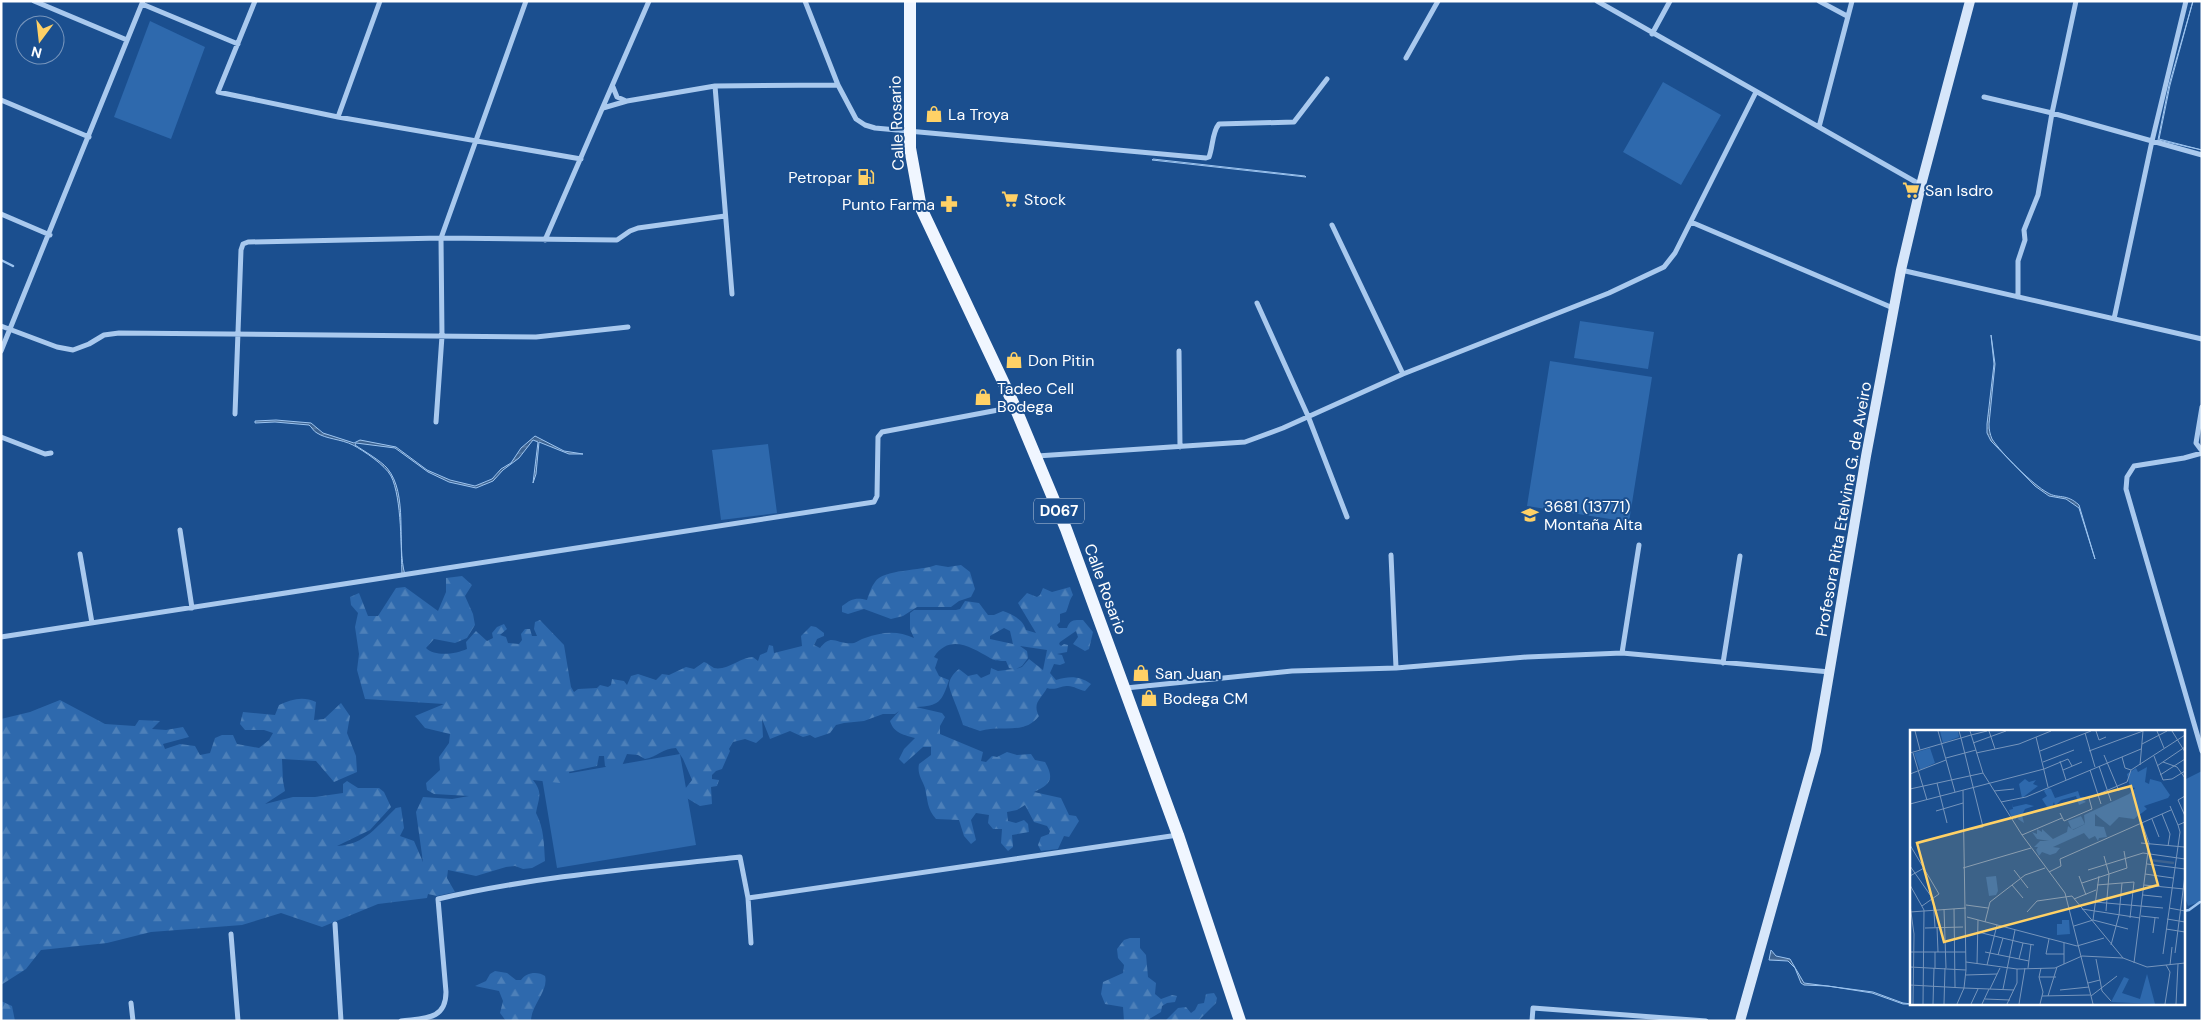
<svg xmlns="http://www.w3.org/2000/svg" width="2203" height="1022" font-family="'DM Sans',sans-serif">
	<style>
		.green { fill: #2e69ad }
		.forest { fill: url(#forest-firs); fill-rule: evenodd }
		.water { fill: url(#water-rules); stroke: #9cc4f0 }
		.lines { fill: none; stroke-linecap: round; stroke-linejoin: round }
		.stream { stroke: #9cc4f0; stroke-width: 2.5 }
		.street { stroke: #a9c9ee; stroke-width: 5 }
		.secondary { stroke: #d6e6fa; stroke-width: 10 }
		.primary { stroke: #f0f6ff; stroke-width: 12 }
		.labels { text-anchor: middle; stroke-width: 4; stroke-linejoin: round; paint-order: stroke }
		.shield { fill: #1b4f8f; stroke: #bbcadd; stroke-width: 1 }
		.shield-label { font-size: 15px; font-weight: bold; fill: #fff }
		.poi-label { font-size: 16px; fill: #fff; stroke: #1b4f8f; text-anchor: start }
		.street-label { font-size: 16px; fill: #fff; stroke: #1b4f8f }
		.inset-river { fill: none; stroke: #3c6290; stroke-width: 2.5 }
		.inset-road { fill: none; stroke: #7695bc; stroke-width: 1 }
		.view { fill: #ffd166; fill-opacity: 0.15; stroke: #ffd166; stroke-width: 2.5 }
		.inset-edge { fill: none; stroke: #fff; stroke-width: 2.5 }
	</style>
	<defs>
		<pattern id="forest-firs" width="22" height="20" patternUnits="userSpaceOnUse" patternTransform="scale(1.25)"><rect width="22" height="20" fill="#2e69ad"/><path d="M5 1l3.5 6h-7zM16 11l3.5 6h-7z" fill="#4d80b9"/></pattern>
		<pattern id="water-rules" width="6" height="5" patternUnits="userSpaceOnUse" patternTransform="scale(1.25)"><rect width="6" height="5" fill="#3c6290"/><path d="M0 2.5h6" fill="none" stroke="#597aa1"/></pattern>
	</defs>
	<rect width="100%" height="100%" fill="#1b4f8f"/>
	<path class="green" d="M150,21L205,47L171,139L114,117Z
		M1663,82L1721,115L1681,185L1623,152Z
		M1580,321L1654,332L1648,369L1574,358Z
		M1550,361L1652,377L1629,522L1527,506Z
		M768,444L777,513L721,520L712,450Z
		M680,754L696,845L557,868L542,778Z
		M2202,771V901L2188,906L2184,895V780Z"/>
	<path class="forest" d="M936,565L948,567L961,565L970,572L975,589L971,597L959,601L951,607H917L903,616L891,619L864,609L848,614L842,612V606C851,599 856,597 867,600C869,594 871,587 875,582C883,569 922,571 936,565Z
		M462,576L472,585L465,596L473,614L475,625L467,638L455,643L434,639L426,648C435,657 456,654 467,649L466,642L476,631L487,641L493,638L492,633L497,627L504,624L507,629L500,635L506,637L508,643L519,644L522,640L521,634L525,629H530L532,636H537L534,629L535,622L540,620L564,645L571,687L574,692L578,689L597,688L600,685L608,687L611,685L612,679L624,681L627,685L631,676L638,674L656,680L662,674L669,675L686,667L694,669L704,662C708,663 710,666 714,668C727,671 741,657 753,657L758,661L760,655L767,652L769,645L773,646L774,653L802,646L801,636L811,626L816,627L824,633V636L817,639L814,645L820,648C832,632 836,645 854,643C857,642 861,639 865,638C882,632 897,630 914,638L910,629V613L914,610H956L960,609L965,601L979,603L988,615H994L1003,611C1013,615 1023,619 1026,630L1036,633L1018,603L1027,593L1037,597L1040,595L1043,588L1052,592L1070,587L1073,595C1069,600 1069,606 1066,612L1060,614V622L1057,625L1059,628H1067C1070,619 1075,620 1083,620L1093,632L1089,649L1085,651L1073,644L1078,637L1076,631L1060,642L1059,644L1061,646L1064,644L1068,645L1067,652L1057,654L1062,655L1065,663L1060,665L1054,664L1050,673L1056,680C1070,676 1079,676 1091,684L1085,691C1079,690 1074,686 1068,686C1061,685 1056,691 1047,688C1041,699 1032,703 1039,716C1024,736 1000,724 980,731L963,725C961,716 949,690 949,685C949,678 955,672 959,669L968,676L977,674L981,678L990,674L991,668L998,671L1013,669L1009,668L1006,661C1001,661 994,661 990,658C972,648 950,633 934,657L938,659L935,668L939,676L949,680C942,702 939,706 916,707L942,713L945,717L940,726V734L983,752L981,761L986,762L992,756L997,757L1007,752L1017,755L1031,754L1035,760L1045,762C1055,779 1050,785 1034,792L1061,798L1069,815L1076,816L1079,821L1069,837L1064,836L1058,849L1041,851L1038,845L1041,837L1049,834L1050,831L1047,826L1034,822L1025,805L1017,810L1007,812L1008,821L1016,823L1024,820L1028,824L1029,832L1012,835L1013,847L1008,851L1001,843L1002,829H993L988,823L989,815L976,813L971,820L976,840L971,844L964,836L959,820L936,819C927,809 928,801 925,788C922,779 917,774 919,764L931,755V747H923L904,764L899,759L904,749L915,738C905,735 894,734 890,721L899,711L895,714H883L864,721L844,723L836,725L830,733L815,738L810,735L803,737L790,731L770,739L762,719L763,737L756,743L745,739L733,742L729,749L730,751L722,769L716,771L712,775V779L719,780L717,786L711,787L712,804L700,806L685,797V789L692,780L683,759L676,748C663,748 657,757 645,759L638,755L627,754L621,768L610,770L605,766L604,756H599L597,766L569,772L571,779L560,783L533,780C543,793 539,797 536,813C544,828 544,844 545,861L532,868L523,869L515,866L506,867L476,876L448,870L447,878L455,892L437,896L428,894L427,898L378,904L322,927L281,913L242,925L151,932L107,943L41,950L26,969L1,985V719L30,712L60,700L105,724L135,726L139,720L160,721L152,729L166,730L183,727L189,737L163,744L165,749L180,744L195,746L200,755L210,753L215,738L222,735H233L237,744L259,748L269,740L273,733L264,730H245L240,724L243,712L275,715L279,705C292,699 303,696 316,702L314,720L324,719L341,703L350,716L347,733L356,756L357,772L334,782L316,761L282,759L283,781L285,791L265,804L293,797H315L343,793V784L347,781L358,788H379L384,792L391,807L370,830L337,846C366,844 376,827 396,808L401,807L404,828L400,836L414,841L423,862L416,812L423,797L452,799L469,796L434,794L427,790L426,783L440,770L439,757L449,743L450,734L425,728L415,716L444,704L365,699L357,670L359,654L355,627L358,613L351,605L350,597L359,593L368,616H378L396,588L405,587L438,611L446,592V578ZM1004,628L1010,631L1013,644L990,639V636ZM1020,646L1047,650L1043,670L1029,659L1022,667L1016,669L1022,666L1028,658L1027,651Z
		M1130,938H1140V948L1146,955L1148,977L1156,983L1155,994L1161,999L1172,995L1177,996L1175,1002L1167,1003L1162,1006L1161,1012L1146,1021H1124L1123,1007L1105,1004L1101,994L1103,982L1123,973L1124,965L1118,958L1117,949L1124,940Z
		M495,971L507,973L516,980H521C526,972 538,971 545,976C549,990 532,1004 531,1020L533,1021H506L500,1013L503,1001L499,991L475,986L486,981L490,974Z
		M1214,993L1217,998L1216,1003L1198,1021H1165L1178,1008L1186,1007L1191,1013L1195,1010L1198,1004L1204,1003L1206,994Z
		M1,1001L12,1006L15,1021H1Z"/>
	<path class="water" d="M2193,1L2170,85L2159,139L2202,150L2158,140L2169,85Z
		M1153,159L1305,176L1306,177L1152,160Z
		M1991,335L1995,364L1989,424C1989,430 1990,434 1992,439C2001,453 2033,485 2048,493C2058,499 2066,493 2079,505L2095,559L2079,508L2066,499L2049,496L2035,486L1991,441L1987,433V424L1994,364Z
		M276,420L311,423L323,433L354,443L360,440L396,447L427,470L450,480L475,486L492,479L501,469L511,463L521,448L535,436L564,451L583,454H569L539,442L536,474L533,483L538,442L533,440L519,458L503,470L493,481L476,488L449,482L428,472L395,448L356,443L355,445C364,451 381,461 387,468C409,494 396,544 405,575H402C401,550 402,498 391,476C385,465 364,451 353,445C341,439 326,439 317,433C313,431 312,427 309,425L275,422L255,423V421Z
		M1771,950L1776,956L1790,959L1804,983L1873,992L1903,1003L1921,1005L1940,1003L1938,1005L1903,1004L1872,993L1828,986L1804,985L1801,983L1795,968L1788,961L1769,960Z"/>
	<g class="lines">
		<path class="stream" d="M1,260L13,266
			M2184,911L2189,910L2200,902"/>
		<path class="street" d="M34,1L127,40
			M255,1L218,92L338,117L581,159
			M805,1L838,85L856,119L865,125L875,128L1206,158L1209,157C1213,147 1212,132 1219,124L1294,122L1327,79
			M1597,1L1921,185
			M1819,1L1847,16
			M142,4L238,44
			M1652,34L1670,1
			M1406,58L1438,1
			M715,86L732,294
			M613,87L617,97L624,100
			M1984,97L2052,113L2202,155
			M1,100L89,137
			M603,108L627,101L715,86L838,85
			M338,117L380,1
			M1819,127L1852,1
			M1,214L50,235
			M1691,222L1893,308
			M1332,225L1403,374
			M545,240L649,1
			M1901,270L2202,339
			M2018,297V261L2025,240L2024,230L2038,195L2052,113L2076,1
			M1257,303L1308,416L1347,517
			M2114,319L2152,141L2186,1
			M1,326L57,347L73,350L89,344L104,335L119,333L536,337L628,327
			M1,351L143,1
			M1179,351L1180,447
			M2202,407L2196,443L2202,451
			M235,414L241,250L243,244L248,242L441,238L617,240L630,231L638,228L725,216
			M436,422L442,336L441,238L526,1
			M1,437L45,454L51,453
			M2202,453L2184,458L2134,466L2127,477L2126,489L2202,751
			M1037,456L1245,442L1283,428L1403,374L1609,293L1664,267L1675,253L1756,92
			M180,530L192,608
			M80,554L92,623
			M1391,555L1396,668
			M1,637L874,502L877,496L878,437L882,432L1014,407
			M1622,653L1639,545
			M1723,663L1740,556
			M1126,688L1292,671L1396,668L1527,657L1622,653L1830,672
			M748,898L1178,835
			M335,924L341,1021
			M231,934L238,1021
			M131,1003L133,1021
			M401,1021C423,1018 446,1021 446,992L438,899C537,876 639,868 740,857L748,898L751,943
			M1532,1021L1533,1008L1706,1021"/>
		<path class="secondary" d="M1740,1021L1816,751L1866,456L1901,270L1921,185L1970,1"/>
		<path class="primary" d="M910,1V148L921,208L1015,407L1066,529L1178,835L1240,1021"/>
	</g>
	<defs>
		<g id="shop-bare" transform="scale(1.35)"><path d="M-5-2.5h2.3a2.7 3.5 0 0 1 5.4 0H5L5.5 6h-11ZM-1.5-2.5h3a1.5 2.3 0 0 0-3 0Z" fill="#ffd166" stroke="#1b4f8f" stroke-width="2.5" paint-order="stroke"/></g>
		<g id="fuel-bare" transform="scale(1.35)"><path d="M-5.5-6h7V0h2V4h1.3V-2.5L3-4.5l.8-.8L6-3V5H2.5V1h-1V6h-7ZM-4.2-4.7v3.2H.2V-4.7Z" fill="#ffd166" stroke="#1b4f8f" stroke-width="2.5" paint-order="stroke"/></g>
		<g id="supermarket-bare" transform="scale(1.35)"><path d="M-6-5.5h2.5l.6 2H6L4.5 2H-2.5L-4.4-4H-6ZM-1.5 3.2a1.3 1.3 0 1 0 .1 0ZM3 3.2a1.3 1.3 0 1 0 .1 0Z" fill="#ffd166" stroke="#1b4f8f" stroke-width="2.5" paint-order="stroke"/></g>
		<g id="pharmacy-bare" transform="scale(1.35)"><path d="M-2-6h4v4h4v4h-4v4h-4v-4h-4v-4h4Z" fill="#ffd166" stroke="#1b4f8f" stroke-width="2.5" paint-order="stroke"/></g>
		<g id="school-bare" transform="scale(1.35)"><path d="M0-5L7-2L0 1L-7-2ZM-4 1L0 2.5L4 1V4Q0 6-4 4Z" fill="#ffd166" stroke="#1b4f8f" stroke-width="2.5" paint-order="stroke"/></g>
	</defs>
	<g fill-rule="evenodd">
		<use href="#shop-bare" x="934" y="114"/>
		<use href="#fuel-bare" x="866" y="177"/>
		<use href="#supermarket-bare" x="1911" y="190"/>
		<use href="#supermarket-bare" x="1010" y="199"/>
		<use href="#pharmacy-bare" x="949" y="204"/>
		<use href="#shop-bare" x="1014" y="360"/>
		<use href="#shop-bare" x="983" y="397"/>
		<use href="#school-bare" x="1530" y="515"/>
		<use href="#shop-bare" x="1141" y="673"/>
		<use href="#shop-bare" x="1149" y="698"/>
	</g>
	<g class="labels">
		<rect class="shield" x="1034" y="498.5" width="50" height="25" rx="4"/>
		<g class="shield-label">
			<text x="1059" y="516">D067</text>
		</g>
		<g class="poi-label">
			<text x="948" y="120">La Troya</text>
			<text x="852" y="183" text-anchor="end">Petropar</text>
			<text x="1925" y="196">San Isdro</text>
			<text x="1024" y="205">Stock</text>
			<text x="935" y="210" text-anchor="end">Punto Farma</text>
			<text x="1028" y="366">Don Pitin</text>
			<text x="997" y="394">Tadeo Cell<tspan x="997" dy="18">Bodega</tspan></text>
			<text x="1544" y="512">3681 (13771)<tspan x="1544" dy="18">Montaña Alta</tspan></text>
			<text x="1155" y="679">San Juan</text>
			<text x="1163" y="704">Bodega CM</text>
		</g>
		<g class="street-label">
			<text transform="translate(896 123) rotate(-92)" y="6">Calle Rosario</text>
			<text transform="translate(1843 509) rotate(-80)" y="6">Profesora Rita Etelvina G. de Aveiro</text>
			<text transform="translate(1106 589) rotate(70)" y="6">Calle Rosario</text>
		</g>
	</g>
	<g transform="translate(1910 730)">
		<rect width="275" height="275" fill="#1b4f8f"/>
		<path d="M30,1H48L49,7L33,13ZM20,18L25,33L10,40L4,23ZM171,86L175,94L162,100L158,91ZM86,146L88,161L86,165L79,166L76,147ZM152,190H159L160,204L147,205V194H152Z" fill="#2e69ad"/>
		<path d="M237,37L235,52L239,54L240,49L251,52L260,65L258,68L234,76L237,79L224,89L209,87L200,96L185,84V96L194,97L197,107L189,108L188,111L185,106L179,109L174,103L143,117L150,118L146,123L140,125L132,122L129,126L126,120L128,117H124L130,111H139L127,109L122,102L127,104V99L132,102V99L143,109L157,102L158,96L163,100L175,94L174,85L219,64L225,58L220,57L217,44L226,38L228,42ZM115,49L119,52L126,50L123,54L128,56L112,68L109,54ZM137,58L141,59L145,68L168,61L170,67H176L172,69L176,72L169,75L166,66L151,70L145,76L144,72L142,77H137L132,69L137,66L134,61ZM102,73L103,77L116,74L124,76L115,79L112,85L114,93L108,89L109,86L104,90L106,86H101L99,80L103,79Z" fill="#2e69ad"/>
		<path d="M237,244L245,274L201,272L214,247L219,249L212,263L230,269Z" fill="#2e69ad"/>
		<path class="inset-river" d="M240,130L264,133"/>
		<path class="inset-road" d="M5,1L10,20M28,1L45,62M49,1L51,8L61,5M60,1L73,43L112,105L155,163L183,274M79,1L85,19M186,1L189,10L196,7M247,1L254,18M262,1L275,22M175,3L185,37M61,5L77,1M126,7L138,57M63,13L96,1M232,14L257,1M130,21L181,1M179,21L233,1M0,23L51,8L73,97L52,101M3,23L17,70M66,23L109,14L141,1M194,25L209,61M244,26L253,50L262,49L275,41M212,27L215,38L221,40M36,28L66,20M150,31L156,50M133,32L164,20M253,32L267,37L275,48M230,35L233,1M189,36L201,71M247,36L275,17M153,40L172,32M180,40L191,74M0,44L36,30M250,45L275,29M27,53L37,93M0,59L73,43M84,61L104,59M275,66L268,70L275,86M91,72L116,67L231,19M0,74L134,39L158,29L162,36M260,76L268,95L275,92M26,81L53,73M150,83L154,91L182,79L179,68L217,52L221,40L275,5M252,84L260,104L258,116M242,89L249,107M112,105L152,88M231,113L274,117M0,115L29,164L12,176M194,126L199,144L196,181M237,134L275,139M0,136L23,169L25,197M53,138L121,118M104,140L118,158M178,140L233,123L275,129M139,142L151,136L150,129L261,80M235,144L263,148M0,146L14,138M169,146L176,165M172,153L217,138L214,121M0,155L14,180L13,274M102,155L113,168M187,155L224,152L220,188M234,155L274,159M233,165L252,167M164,169L186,160M185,172L253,178M0,175L4,204L3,274M56,175L78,178M259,178L275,181M34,179L36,238M44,179L45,257M172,179L230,188M0,182L56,178M117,182L127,171L162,166L213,228M231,186L249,188M57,187L167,216L194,208M257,189L275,192M183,190L218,199M75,192L80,172L115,145L135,138M164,196L183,190L189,146M27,197L28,222M15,198L53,197M256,199L275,202M68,202L113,213M243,203L245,188M139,209L136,224H154M154,213V234M201,215L209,185L212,153M0,222H56M25,222V238M75,222L119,231M265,223L275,145M253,224L270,102L268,95M88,225L93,208M109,229L113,213L124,215M186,229L190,250M56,232L107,239L145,238L172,226L213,228L237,237L275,233M224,233L239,113L232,93M67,234L68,190M77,235L87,195M260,235L262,217M0,237L56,240M118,238L121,214M56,245L87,244M129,247H146M178,253L190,250L192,261L201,271M0,255L54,258M54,258L104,260M80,259L90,238M93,259L105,200M150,260L179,257M132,266L180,265M138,266L147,237M181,266L207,246M75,269L100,270M23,274L24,238M34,274L35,238M47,274L54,258L56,240L53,60M61,274L68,259M72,274L79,259M97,274L107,253V239M109,274L115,238M130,274L133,262L129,247L131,238M255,274L260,242L256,235M266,274L268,234"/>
		<path class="view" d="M221,56L248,155L34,212L7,113Z"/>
		<rect width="275" height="275" class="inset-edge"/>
	</g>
	<rect width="2203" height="1022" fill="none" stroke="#ffffff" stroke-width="5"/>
	<g transform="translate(40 40) rotate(195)"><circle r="24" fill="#1b4f8f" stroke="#7695bc"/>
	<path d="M0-4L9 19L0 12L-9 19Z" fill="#ffd166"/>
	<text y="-8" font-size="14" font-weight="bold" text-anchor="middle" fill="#ffffff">N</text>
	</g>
</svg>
